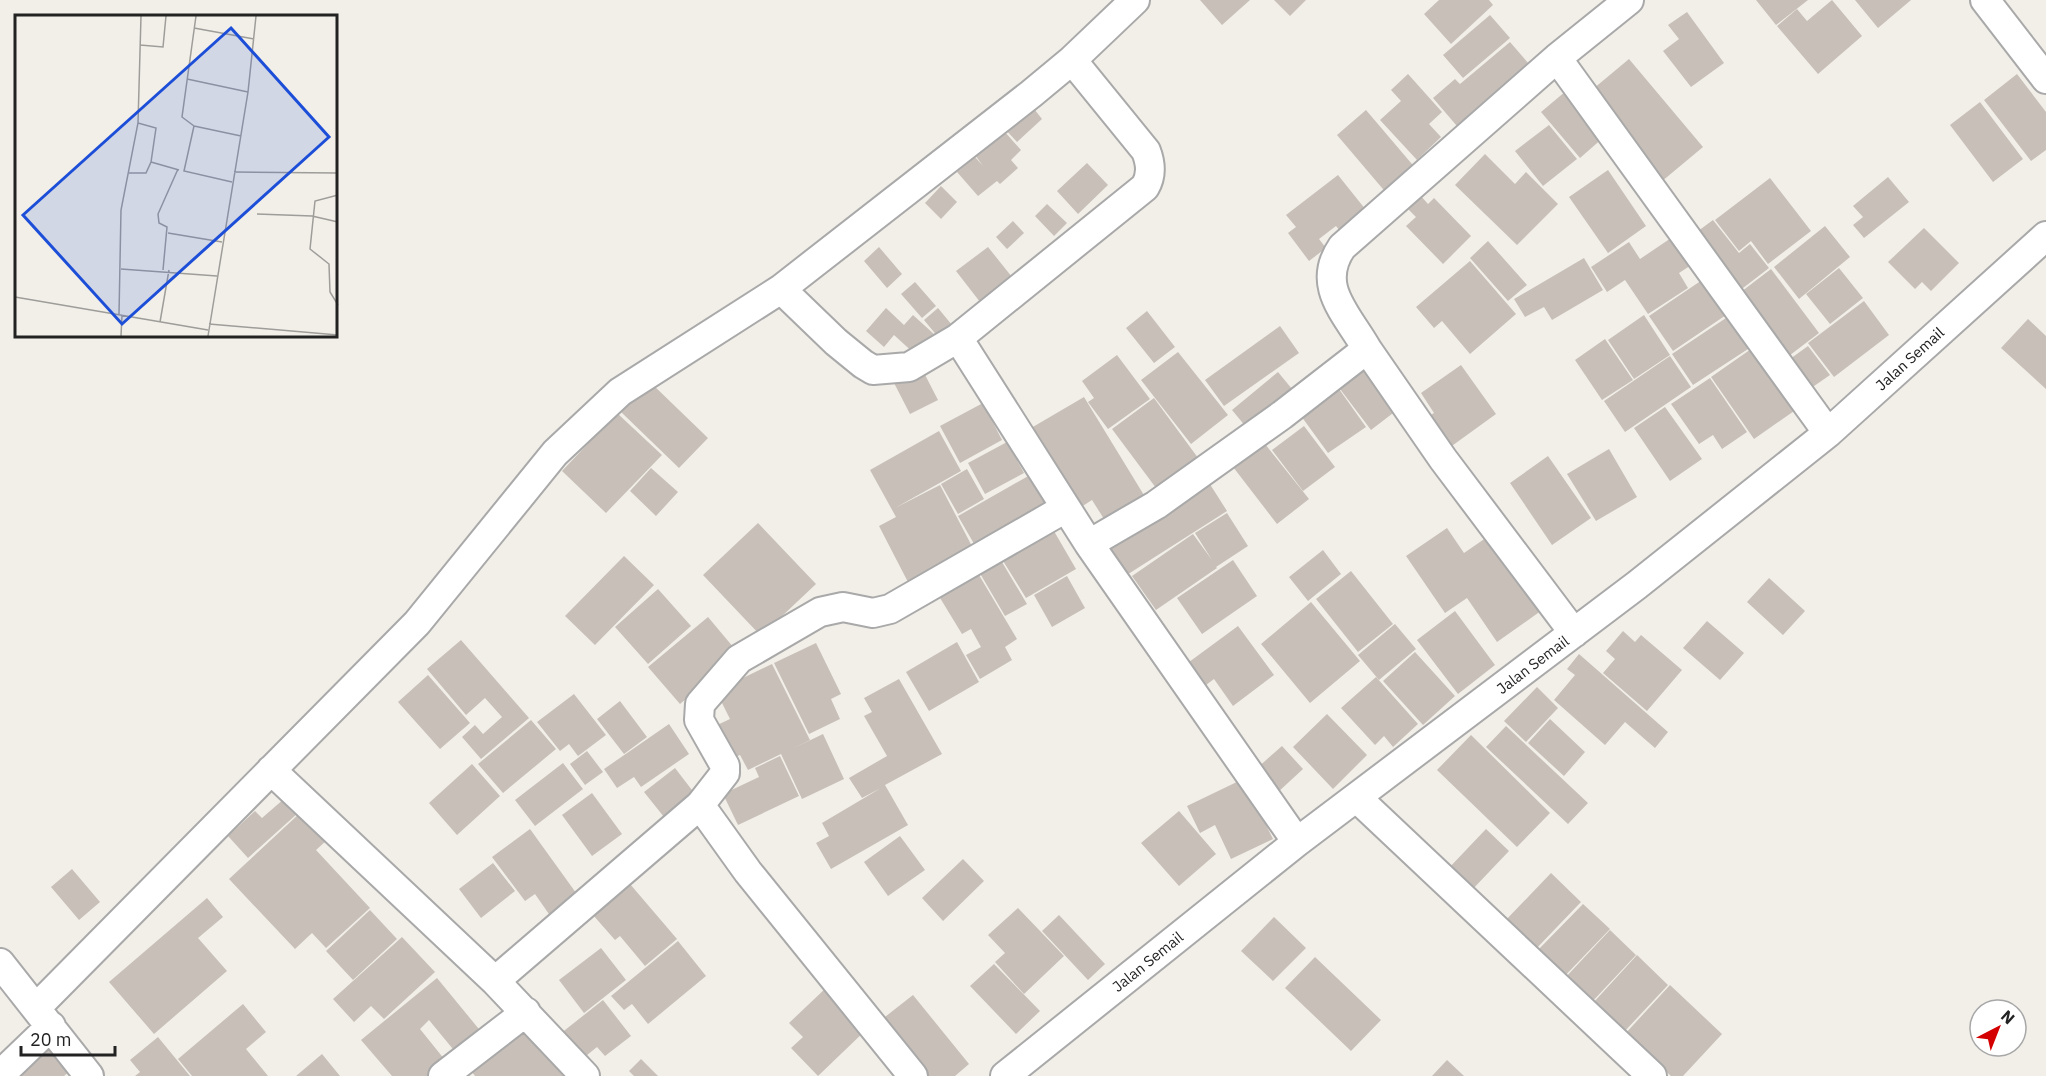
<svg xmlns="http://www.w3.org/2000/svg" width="2046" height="1076" font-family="'IBM Plex Sans',sans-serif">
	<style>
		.building { fill: #c7bfb8 }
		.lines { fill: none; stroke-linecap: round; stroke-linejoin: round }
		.minor-casing { stroke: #a9a9a9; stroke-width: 32 }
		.minor { stroke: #fff; stroke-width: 28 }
		.labels { text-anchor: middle; stroke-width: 4.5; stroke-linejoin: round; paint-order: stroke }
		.street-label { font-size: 15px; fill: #222; stroke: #fff }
		.inset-road { fill: none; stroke: #9f9d99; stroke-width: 1.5 }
		.view { fill: #1d4ed8; fill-opacity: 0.15; stroke: #1d4ed8; stroke-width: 3 }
		.inset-edge { fill: none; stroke: #222; stroke-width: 3 }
	</style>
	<rect width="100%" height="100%" fill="#f2efe9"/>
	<path class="building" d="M1200,0H1250L1222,25Z
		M1274,0H1306L1290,16Z
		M1439,0H1489L1493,5L1451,44L1424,14Z
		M1756,0H1808L1776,25Z
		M1832,0L1862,36L1818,74L1777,26L1797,9L1807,21Z
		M1855,0H1911L1878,28Z
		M1687,12L1724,63L1691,87L1663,51L1679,39L1668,25Z
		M1490,15L1510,38L1463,78L1443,55Z
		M1510,42L1535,71L1462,132L1433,98L1455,79L1460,84Z
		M1629,59L1703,147L1661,182L1587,94Z
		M1408,74L1442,112L1429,124L1441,137L1417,160L1380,120L1401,101L1391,90Z
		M2017,74L2046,112V150L2031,161L1984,100Z
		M1566,91L1604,137L1580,158L1541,112Z
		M1980,102L2023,159L1993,182L1950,125Z
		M1031,105L1042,119L1017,142L1005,129Z
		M1366,110L1417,170L1388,195L1337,135Z
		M1549,125L1577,159L1543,186L1515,151Z
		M1004,131L1021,150L1011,160L1018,168L1000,184L997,181L978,196L957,172L975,157L983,166L975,155Z
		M1485,154L1515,184L1526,172L1558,204L1517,245L1455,185Z
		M1087,163L1108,185L1078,214L1057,191Z
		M1608,170L1646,226L1608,253L1569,197Z
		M1338,175L1366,210L1340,231L1336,226L1319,239L1326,248L1309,261L1288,233L1296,227L1286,215Z
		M1888,177L1909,202L1864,238L1853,225L1863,217L1853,206Z
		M1770,178L1811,231L1768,264L1751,241L1739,251L1715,220Z
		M941,186L957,202L941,219L925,203Z
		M1420,195L1428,204L1434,198L1471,236L1443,264L1406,226L1416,217L1407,208Z
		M1047,204L1067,223L1054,236L1035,216Z
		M1713,220L1739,253L1750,244L1769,268L1734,295L1690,237Z
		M1013,221L1024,233L1007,249L996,237Z
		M1825,226L1850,257L1799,299L1774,267Z
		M1924,228L1959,263L1931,291L1922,282L1915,289L1888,262Z
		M1680,232L1699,260L1679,273L1688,288L1648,314L1625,280L1607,292L1591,267L1629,242L1640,259Z
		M1488,241L1527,285L1508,301L1470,258Z
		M879,247L902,274L887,288L864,261Z
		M988,247L1012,277L980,302L956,271Z
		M1584,258L1603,290L1552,320L1544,307L1525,317L1514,299Z
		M1470,261L1516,314L1470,354L1442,321L1434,328L1416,307Z
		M1839,268L1863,298L1830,324L1806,294Z
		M1771,269L1819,333L1781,362L1733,298Z
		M1708,276L1732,311L1673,351L1649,316Z
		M915,282L936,306L922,318L901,294Z
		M1864,301L1889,335L1834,377L1808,343Z
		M886,308L904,325L913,315L935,335L917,356L894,335L884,347L866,331Z
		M938,308L952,325L938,337L924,320Z
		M1147,311L1175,347L1154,363L1126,328Z
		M1644,315L1670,355L1634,379L1608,340Z
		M1726,318L1748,349L1693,385L1672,354Z
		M2028,319L2046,336V389L2001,348Z
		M1280,326L1299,353L1224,406L1205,380Z
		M1605,339L1633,380L1602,400L1575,360Z
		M1808,346L1830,375L1804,393L1783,364Z
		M1754,347L1797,409L1754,439L1711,377Z
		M1178,352L1228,415L1191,444L1141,380Z
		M1117,355L1150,399L1108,429L1088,402L1094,398L1082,381Z
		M1670,356L1691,387L1625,432L1604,401Z
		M1461,365L1496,414L1449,448L1427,417L1434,413L1421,393Z
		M921,367L938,400L910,414L893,381Z
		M1366,369L1397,410L1371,430L1340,389Z
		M1278,372L1297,395L1251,433L1232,410Z
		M1710,378L1747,432L1722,449L1713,435L1699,444L1671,404Z
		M650,382L708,438L679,468L621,412Z
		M1334,382L1366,427L1328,453L1296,409Z
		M1084,397L1150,505L1111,530L1092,500L1075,511L1026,431Z
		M1154,398L1204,466L1162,496L1112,429Z
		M983,403L1002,440L960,463L940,426Z
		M1665,407L1702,459L1670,481L1634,428Z
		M617,413L662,455L606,513L562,471Z
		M1304,426L1335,467L1303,491L1272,450Z
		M939,431L961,471L895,508L940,485L975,552L910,586L879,526L896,517L870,470Z
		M1261,439L1309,499L1277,524L1230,463Z
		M1007,442L1024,473L985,494L968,463Z
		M1609,449L1637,497L1596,521L1567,474Z
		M1548,456L1591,518L1552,545L1510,483Z
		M651,468L678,492L656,516L630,491Z
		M967,469L984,499L958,514L941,484Z
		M1030,475L1049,508L977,549L958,516Z
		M1206,478L1227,511L1122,578L1101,545Z
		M1227,513L1248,546L1216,567L1217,568L1156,610L1132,576L1193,534L1212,560L1195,533Z
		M758,523L816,584L761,636L703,575Z
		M1051,526L1076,569L1026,598L1000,556Z
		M1447,528L1464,553L1493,533L1545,608L1497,642L1467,598L1445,613L1406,556Z
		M1323,550L1341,574L1308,601L1289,577Z
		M624,556L654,585L595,645L565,616Z
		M999,557L1027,604L1005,616L978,570Z
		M1233,560L1257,596L1202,634L1177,598Z
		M976,570L1017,639L1005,647L1012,660L980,679L966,655L981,647L971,629L962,634L937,593Z
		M1351,571L1393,624L1358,652L1316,599Z
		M1067,576L1085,608L1052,627L1034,595Z
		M1769,578L1805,611L1783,635L1747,602Z
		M658,589L691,626L648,664L615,627Z
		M1311,602L1360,661L1310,703L1261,644Z
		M1455,611L1495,665L1458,694L1417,640Z
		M708,617L739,654L680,704L648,667Z
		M1707,621L1744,653L1720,680L1683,648Z
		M1395,624L1416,649L1379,680L1358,655Z
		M1238,626L1274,675L1233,706L1214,679L1202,688L1185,665Z
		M1623,631L1635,642L1641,635L1682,670L1647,711L1603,673L1615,659L1606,651Z
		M461,640L529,718L481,759L462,737L475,725L483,734L502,717L485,698L466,715L427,669Z
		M957,642L979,682L929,711L906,672Z
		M816,643L841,694L831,699L840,719L809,734L774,663Z
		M1415,652L1455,696L1423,725L1383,681Z
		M1579,654L1668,732L1655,748L1625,722L1605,745L1554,700L1575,675L1567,669Z
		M772,664L810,740L792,749L823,734L844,779L802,799L781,754L748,770L740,755L729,760L713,727L730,719L716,691Z
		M428,675L470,723L440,749L398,702Z
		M1376,677L1418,724L1393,747L1384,736L1375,745L1341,708Z
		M899,679L942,754L885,785L908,825L831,869L816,843L829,836L822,823L881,788L862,798L849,778L887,756L864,716L872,712L864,698Z
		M1537,687L1558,708L1526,742L1504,721Z
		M574,694L606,735L578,756L569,744L560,751L537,722Z
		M620,701L647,737L624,754L597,719Z
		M1327,714L1367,755L1333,789L1293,747Z
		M1550,719L1585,752L1564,776L1528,743Z
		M531,720L556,749L503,793L478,764Z
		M669,724L689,754L641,787L634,777L617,788L604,769Z
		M1506,726L1588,803L1568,824L1486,747Z
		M1471,735L1550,813L1517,847L1437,770Z
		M1282,746L1303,769L1277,793L1256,769Z
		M587,751L603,772L585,785L570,764Z
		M780,756L799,796L738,825L723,794L759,777L755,768Z
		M563,763L583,789L535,826L515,800Z
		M472,764L500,796L457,835L429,803Z
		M675,768L695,794L664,817L644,792Z
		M1243,779L1273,839L1231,859L1215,825L1200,833L1187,806Z
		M592,793L622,834L592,856L562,815Z
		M285,798L298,813L248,858L228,836L255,811L262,818Z
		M1179,811L1216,854L1179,886L1141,843Z
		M300,813L326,841L316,850L370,908L326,948L312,933L295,949L229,879Z
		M530,829L579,897L551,917L535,894L525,901L492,857Z
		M1486,829L1509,851L1470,892L1447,870Z
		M900,836L925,870L888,896L864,862Z
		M963,859L984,881L943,921L922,898Z
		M493,863L515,891L481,918L459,889Z
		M72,869L100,902L79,920L51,887Z
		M1551,873L1581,902L1533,952L1503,923Z
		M630,884L677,939L645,966L620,936L615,940L593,915Z
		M207,898L223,917L198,938L227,971L154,1034L109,982Z
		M1583,904L1610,929L1559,982L1538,950Z
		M1018,908L1064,956L1024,994L995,962L1005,953L988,935Z
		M370,910L397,939L353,980L326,951Z
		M1059,915L1105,964L1088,980L1042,931Z
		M1274,917L1306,948L1273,981L1241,951Z
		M1610,930L1636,955L1590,1004L1564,979Z
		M402,937L435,972L384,1019L371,1006L354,1022L333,999Z
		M678,941L706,976L648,1024L632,1004L624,1010L611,996Z
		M601,948L626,980L584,1013L559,980Z
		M1637,955L1668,985L1624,1032L1593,1003Z
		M1315,957L1381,1020L1351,1051L1285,988Z
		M994,964L1040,1011L1016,1034L970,986Z
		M437,978L483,1034L457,1054L429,1020L420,1029L449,1065L436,1076H392L361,1040Z
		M1670,985L1722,1034L1683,1076H1671L1625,1034Z
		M828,986L868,1028L818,1076L791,1048L803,1037L789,1023Z
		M913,995L969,1064L955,1076H918L876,1024Z
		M603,1000L631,1036L605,1056L597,1047L581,1060L560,1034Z
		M243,1004L266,1032L246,1049L268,1076H192L178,1059Z
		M530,1021L572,1076H475L469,1068Z
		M158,1037L190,1076H135L140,1072L130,1060Z
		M49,1044L71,1070L64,1076H12Z
		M322,1054L340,1076H296Z
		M641,1059L658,1076H634L629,1071Z
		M1447,1060L1464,1076H1432Z"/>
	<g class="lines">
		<g class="minor-casing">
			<path id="minor" d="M1985,0L2046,79
				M1557,58L1828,433
				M781,289L836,342L863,364L873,370L909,367L958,338L1145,187C1152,175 1151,164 1146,151L1072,60
				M958,338L1089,544
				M1367,349L1443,459L1574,633
				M271,770L495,981L585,1076
				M1357,798L1652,1076
				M700,805L748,872L913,1076
				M1297,842L1089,544L1156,505L1282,415L1367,349C1347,314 1315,286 1342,247L1557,58L1629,0
				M0,963L89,1076
				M495,981L700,805L725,773V766L699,720L700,704L739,659L820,612L843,607L873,613L890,609L1064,509
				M36,1008L417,623L555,453L620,392L781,289L1031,94L1072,60L1135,0
				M0,1075L51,1026
				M443,1076L526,1012
				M1005,1076L1297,842L1637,585L1828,433L2046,236"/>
		</g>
		<use href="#minor" class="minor"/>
	</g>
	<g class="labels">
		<g class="street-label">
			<text transform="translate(1910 359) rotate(-42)" y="5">Jalan Semail</text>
			<text transform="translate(1533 665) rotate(-37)" y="5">Jalan Semail</text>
			<text transform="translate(1148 962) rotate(-39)" y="5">Jalan Semail</text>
		</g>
	</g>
	<g transform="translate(15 15)">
		<rect width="322" height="322" fill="#f2efe9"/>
		<path class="inset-road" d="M181,1L167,102L179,111L169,156L217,167M179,13L239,24M125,30L148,32L151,1M172,64L233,77M179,111L226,121M136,147L164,155M219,157L323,158M114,158H131L136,147L141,113L123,108M323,180L300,186L295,234L314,249L315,277L323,290M242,199L297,201L323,207M153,218L207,227M106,254L202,261M148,255L152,212L144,208L143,199L163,154M0,282L193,315M104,299L106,195L123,108L126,1M145,307L154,255M194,309L323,320M106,321L107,300M193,321L233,77L241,1"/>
		<path class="view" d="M216,13L314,122L107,309L8,200Z"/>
		<rect width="322" height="322" class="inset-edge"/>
	</g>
	<g transform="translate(1998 1028) rotate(42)"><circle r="28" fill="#ffffff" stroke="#a7a7a7" stroke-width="1.5"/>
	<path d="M0-4.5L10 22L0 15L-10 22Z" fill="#d40000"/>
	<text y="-9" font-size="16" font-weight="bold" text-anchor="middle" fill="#222222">N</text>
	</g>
	<path d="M21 1046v9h94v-9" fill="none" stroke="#222222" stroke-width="3"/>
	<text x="30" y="1046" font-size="18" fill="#222222" stroke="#ffffff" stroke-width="4.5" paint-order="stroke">20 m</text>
</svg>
